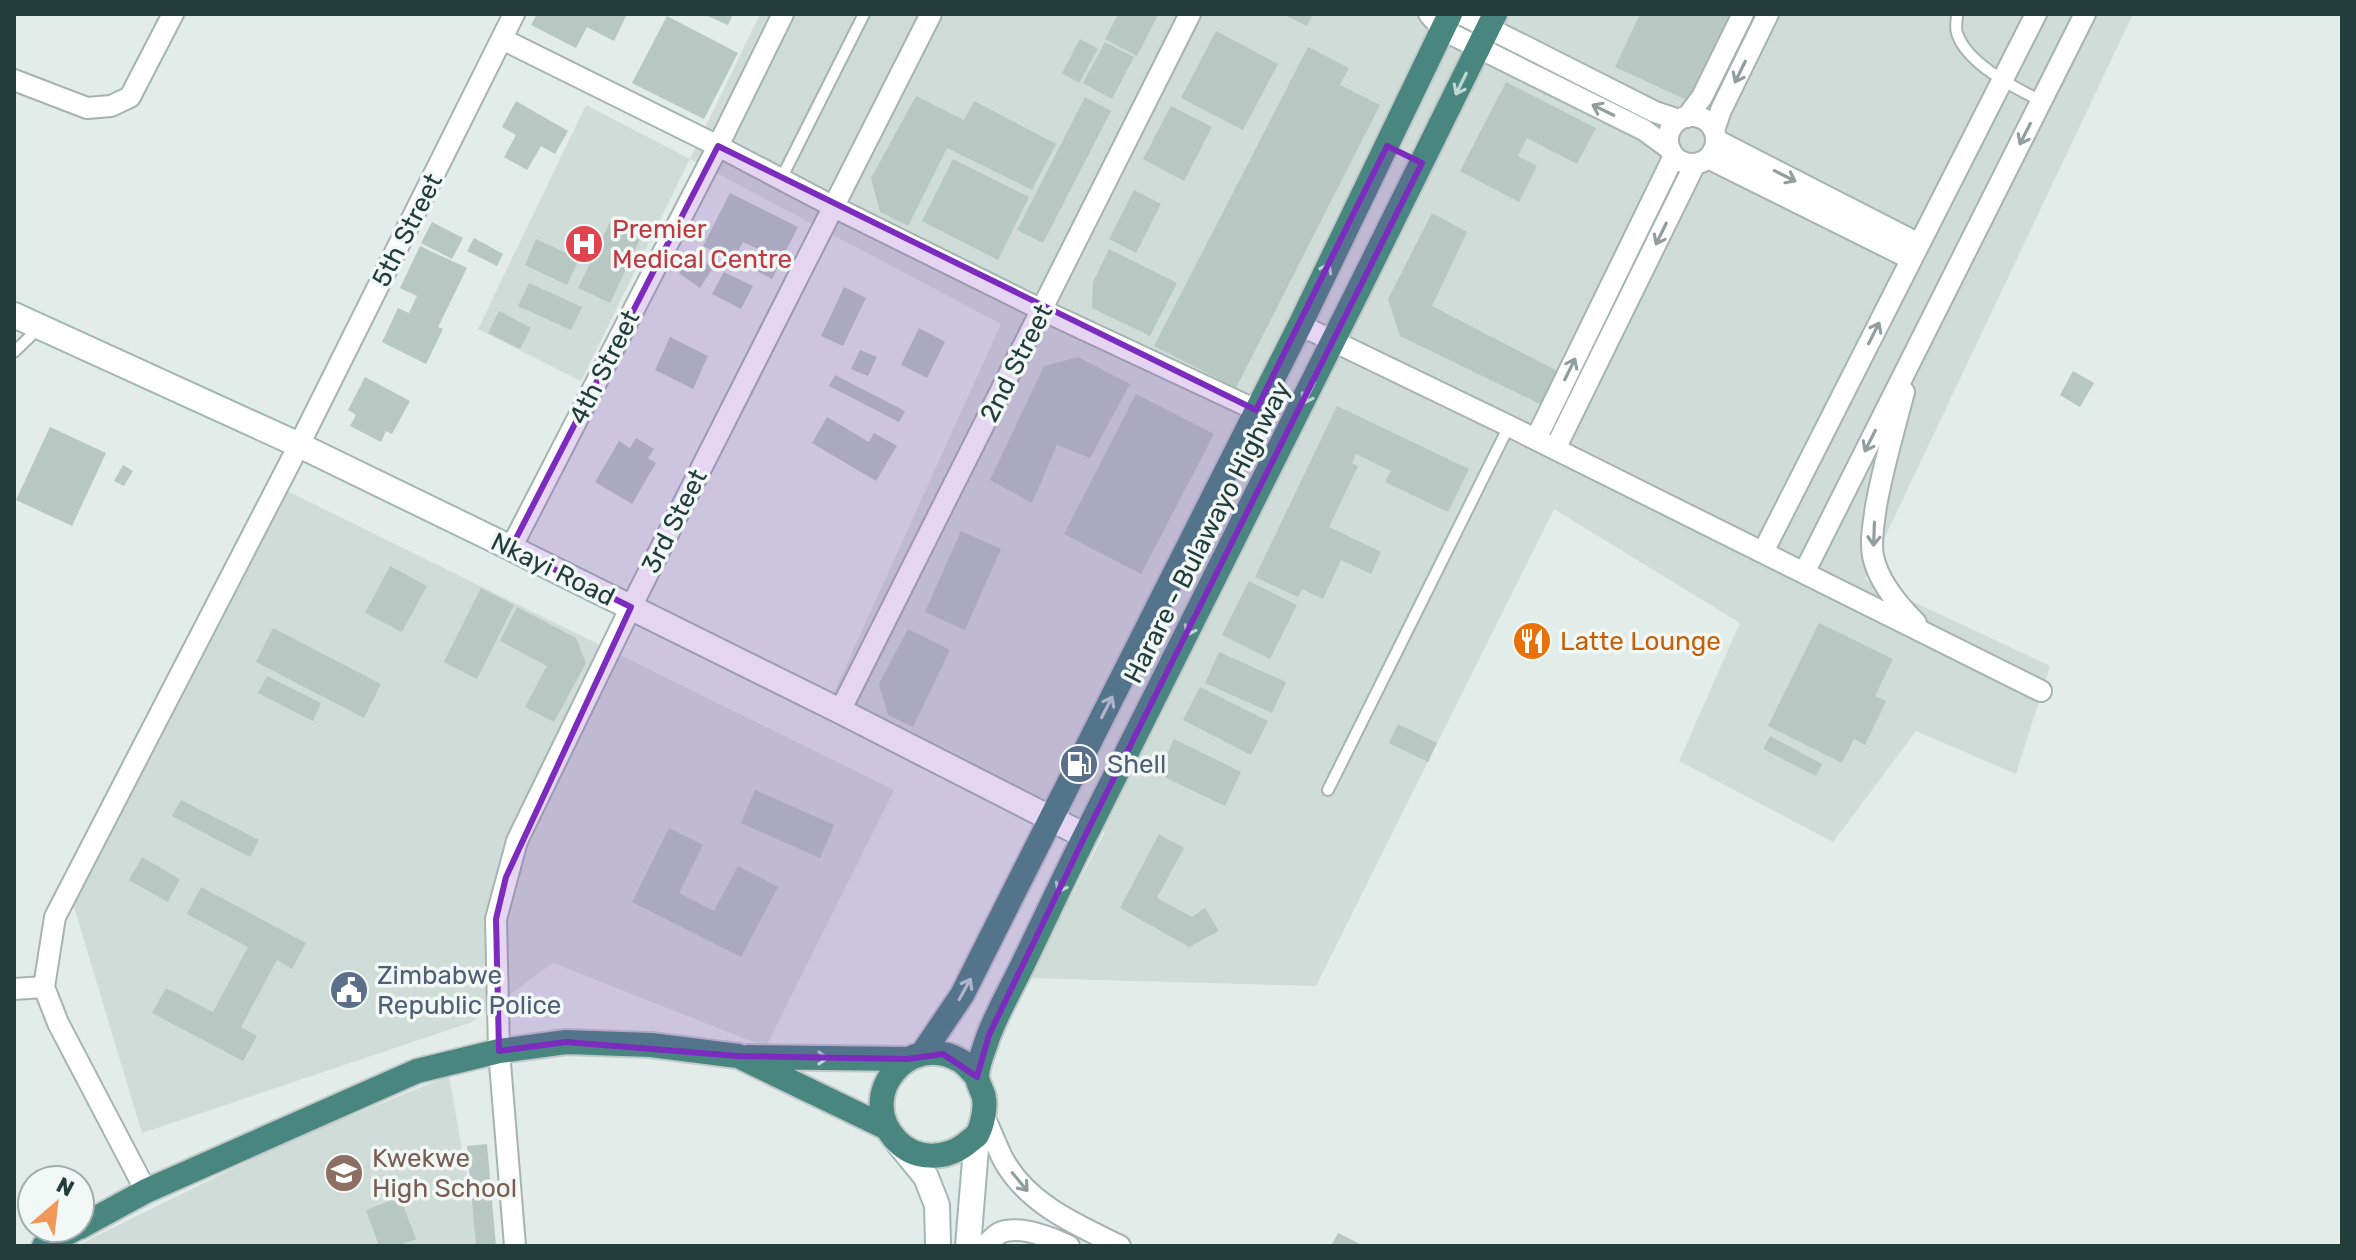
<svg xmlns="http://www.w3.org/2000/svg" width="2356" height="1260" font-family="Rubik,sans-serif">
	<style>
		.built { fill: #d0dcd8 }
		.building { fill: #b7c7c2 }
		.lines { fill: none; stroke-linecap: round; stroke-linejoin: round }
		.service-casing { stroke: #a5b4b1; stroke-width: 14 }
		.minor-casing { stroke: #a5b4b1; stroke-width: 24 }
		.secondary-casing { stroke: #a0b8b3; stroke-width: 28 }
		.trunk-casing { stroke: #c1c9c8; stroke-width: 28 }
		.service { stroke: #fff; stroke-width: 10 }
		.minor { stroke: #fff; stroke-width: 20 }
		.secondary { stroke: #fff; stroke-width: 24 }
		.trunk { stroke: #4a8680; stroke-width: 24 }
		.oneway { stroke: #909e9c }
		.oneway2 { stroke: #c0d6d3 }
		.marked { fill: #7b2cbf; fill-opacity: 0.2; stroke: #7b2cbf; stroke-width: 6; stroke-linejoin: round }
		.labels { text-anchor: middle; stroke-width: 7; stroke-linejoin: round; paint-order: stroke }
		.health-label { font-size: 26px; fill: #be3a42; stroke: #f2f8f6; text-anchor: start }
		.street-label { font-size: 26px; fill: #223d3a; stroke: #f2f8f6 }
		.food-label { font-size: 26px; fill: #c56008; stroke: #f2f8f6; text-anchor: start }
		.service-label { font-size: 26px; fill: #4e5e75; stroke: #f2f8f6; text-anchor: start }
		.education-label { font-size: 26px; fill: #785e54; stroke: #f2f8f6; text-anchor: start }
	</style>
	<rect width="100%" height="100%" fill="#e2ece9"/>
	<path class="built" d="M760,14H2133L1865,579L2050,666L2016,774L1916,731L1833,842L1679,761L1740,623L1554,509L1316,986L1028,978L1105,832L829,703L1001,324L690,159L581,381L478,329L586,105L690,159Z
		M267,481L894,790L766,1047L553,963L472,1022L142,1133L71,897Z
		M449,1076L479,1246H76L293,1139Z"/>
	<path class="building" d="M537,14H627L614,41L587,27L576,48L531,25Z
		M703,14H733L728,25Z
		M1118,14L1158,15L1137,56L1105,39Z
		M1283,14H1313L1307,26Z
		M1640,14H1736L1693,103L1615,67Z
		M667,16L738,53L704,119L632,83Z
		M1216,31L1278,64L1243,130L1181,98Z
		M1080,39L1098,49L1079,83L1062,73Z
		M1105,42L1134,57L1112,99L1083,83Z
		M1308,47L1349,68L1340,85L1380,105L1236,388L1154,346Z
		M1506,82L1596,128L1577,164L1527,138L1518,156L1537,166L1519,202L1460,171Z
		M916,96L964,120L974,101L1056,144L1032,190L947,148L908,226L880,212L871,178Z
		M1085,97L1111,111L1043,243L1017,230Z
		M516,101L568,131L555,154L541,146L527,170L504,157L516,135L502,127Z
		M1171,106L1212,127L1184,181L1143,159Z
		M953,159L1029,197L998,260L922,221Z
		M1134,190L1161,204L1136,253L1109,239Z
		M730,193L798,227L772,279L749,267L758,249L743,242L733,261L703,246Z
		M1432,213L1467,232L1432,306L1563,374L1546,407L1400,336L1388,299Z
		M432,222L463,238L452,259L421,243Z
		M610,222L641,237L610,303L578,288Z
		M474,238L503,254L497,266L467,251Z
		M536,239L579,259L567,285L525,265Z
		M420,246L467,268L438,327L443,329L426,364L382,342L398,308L409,313L417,296L400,288Z
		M1109,249L1177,283L1150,336L1092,308L1093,282Z
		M693,254L713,268L700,288L679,273Z
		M724,272L753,286L741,309L712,294Z
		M529,283L582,307L571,330L518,306Z
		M844,287L866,298L843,346L821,336Z
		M499,311L531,328L520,349L488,333Z
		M919,328L945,342L927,378L901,365Z
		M670,337L708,356L693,389L655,370Z
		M860,350L877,357L868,376L851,369Z
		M1078,357L1130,384L1090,458L1057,445L1032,503L990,480L1044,366Z
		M2073,371L2094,383L2080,407L2060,395Z
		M835,375L905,411L899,422L829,386Z
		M365,377L410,401L392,434L386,431L381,442L350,426L356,415L348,410Z
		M1136,394L1214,434L1141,574L1064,534Z
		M1337,406L1469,469L1448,512L1385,482L1391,471L1356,454L1352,463L1358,466L1329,527L1381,552L1371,574L1341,560L1323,599L1302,589L1298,597L1255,577Z
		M827,417L869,442L874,433L897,446L876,481L812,443Z
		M50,427L106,453L72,526L16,500Z
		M636,438L654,449L648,458L656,463L632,504L595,482L619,441L630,448Z
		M123,465L133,471L124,486L114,481Z
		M961,531L1001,549L965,630L925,612Z
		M390,566L427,586L402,632L365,613Z
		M1249,581L1297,605L1270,659L1222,635Z
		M481,588L514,605L477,679L444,662Z
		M517,607L576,638L586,663L554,722L525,707L547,666L500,641Z
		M1819,623L1893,659L1875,696L1886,701L1865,745L1854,739L1842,763L1768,726Z
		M273,628L381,684L364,718L256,662Z
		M908,629L950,650L913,727L888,715L879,684Z
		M1219,652L1286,682L1272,713L1205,683Z
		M267,676L321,703L313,721L258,693Z
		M1200,687L1268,721L1251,755L1183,720Z
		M1398,724L1437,743L1428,762L1389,743Z
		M1770,736L1822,764L1816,776L1763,749Z
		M1174,739L1241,772L1225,806L1158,774Z
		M755,790L834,825L820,858L741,823Z
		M181,800L259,840L250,857L172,816Z
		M669,828L703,845L679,893L714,911L738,866L778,887L741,957L632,902Z
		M1159,834L1184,848L1157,898L1192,917L1205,908L1219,931L1189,947L1120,908Z
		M142,857L180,879L168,902L129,880Z
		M201,887L306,943L292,969L277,960L241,1027L257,1036L243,1061L152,1013L166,988L213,1012L248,947L187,914Z
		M487,1144L496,1246H476L467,1146Z
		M400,1197L416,1239L398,1246H379L366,1210Z
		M1338,1233L1364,1246H1331Z"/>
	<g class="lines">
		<g class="service-casing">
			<path id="service" d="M1957,14C1957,20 1955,28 1957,33C1966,63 2015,88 2041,101
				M781,179L864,14
				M14,352L39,328
				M1328,790L1509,426"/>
		</g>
		<g class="minor-casing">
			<path id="minor" d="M1429,14L1443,30L1644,130L1670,149
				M1461,14L1655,112L1679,120
				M502,39L718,146L834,207L1042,310L1256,410
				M14,80L87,108L111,106L130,97L173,14
				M1668 140a24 24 0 1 1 48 0a24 24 0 1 1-48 0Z
				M1687,117L1702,97L1743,14
				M1714,130L1721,110L1768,14
				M1716,140L1919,244
				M1708,158L1911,259
				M1300,325L1509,426L2041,691
				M1904,392C1894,430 1883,467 1876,506C1874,522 1870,540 1873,556C1878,581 1898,605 1916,623
				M1536,439L1674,156
				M1555,449L1695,164
				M511,548L718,146L783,14
				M1763,552L2036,14
				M1804,573L2085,14
				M840,711L1190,14
				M14,989L44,987
				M983,1114C990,1129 996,1145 1003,1159C1027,1204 1077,1225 1120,1246
				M146,1191L58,1023L44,987L55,917L299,445L514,14
				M515,1246L499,1051L496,919L517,841L631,607L931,14
				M985,1246C991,1240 997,1232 1006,1231C1025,1227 1052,1238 1069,1246"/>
		</g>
		<g class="secondary-casing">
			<path id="secondary" d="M14,315L299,445L511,548L840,711L1085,836
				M899,1144L926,1177L937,1205L938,1246
				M968,1246L977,1136"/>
		</g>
		<g class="trunk-casing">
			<path id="trunk" d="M922,1054L962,995L1300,325L1450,14
				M748,1057L907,1059
				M977,1077C972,1072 967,1065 961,1061C909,1029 854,1097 897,1141C915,1160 945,1160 966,1144C968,1142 975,1137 977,1135C982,1126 986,1108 984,1098C983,1091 977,1083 977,1076C977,1065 984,1050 987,1040C996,1014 1011,989 1023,964C1045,919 1066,873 1089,828C1226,557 1361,286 1495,14
				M80,1227L146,1191L417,1071L499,1051L566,1042L651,1045L738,1056L887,1128
				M44,1246L77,1228"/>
		</g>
		<use href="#service" class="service"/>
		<use href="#minor" class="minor"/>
		<use href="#secondary" class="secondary"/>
		<use href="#trunk" class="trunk"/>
	</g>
	<defs><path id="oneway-shaft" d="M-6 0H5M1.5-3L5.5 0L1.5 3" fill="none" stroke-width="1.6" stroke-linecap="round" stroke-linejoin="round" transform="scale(2)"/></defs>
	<g class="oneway">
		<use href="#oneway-shaft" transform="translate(1740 72) rotate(116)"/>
		<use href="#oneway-shaft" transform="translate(1603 110) rotate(-154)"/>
		<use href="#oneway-shaft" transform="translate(2025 134) rotate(117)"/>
		<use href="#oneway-shaft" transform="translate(1785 176) rotate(27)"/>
		<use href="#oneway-shaft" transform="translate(1661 234) rotate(116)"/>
		<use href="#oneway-shaft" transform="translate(1874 333) rotate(-63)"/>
		<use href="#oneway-shaft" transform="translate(1570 369) rotate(-64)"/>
		<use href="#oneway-shaft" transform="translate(1870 441) rotate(117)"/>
		<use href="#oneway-shaft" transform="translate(1874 534) rotate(92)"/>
		<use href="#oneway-shaft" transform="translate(1020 1182) rotate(50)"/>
	</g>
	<g class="oneway2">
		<use href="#oneway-shaft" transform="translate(1461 84) rotate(116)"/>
		<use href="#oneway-shaft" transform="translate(1324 274) rotate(-64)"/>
		<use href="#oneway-shaft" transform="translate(1309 393) rotate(117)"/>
		<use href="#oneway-shaft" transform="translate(1192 625) rotate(117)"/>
		<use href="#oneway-shaft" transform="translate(1107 707) rotate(-63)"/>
		<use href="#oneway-shaft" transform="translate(1063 882) rotate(116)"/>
		<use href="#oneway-shaft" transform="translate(965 989) rotate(-61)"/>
		<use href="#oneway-shaft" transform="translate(816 1058) rotate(1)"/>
	</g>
	<path class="marked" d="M718,146L1256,410L1387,146L1422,163L1085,836L989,1035L977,1077L943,1054L907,1059L738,1056L566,1042L499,1051L496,919L506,877L631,607L511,548Z"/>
	<defs>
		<g id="hospital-disc" transform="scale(2)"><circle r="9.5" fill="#e0444e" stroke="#f2f8f6"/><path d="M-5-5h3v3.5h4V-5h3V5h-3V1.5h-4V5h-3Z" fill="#fff"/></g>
		<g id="restaurant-disc" transform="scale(2)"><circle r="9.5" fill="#e8710a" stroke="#f2f8f6"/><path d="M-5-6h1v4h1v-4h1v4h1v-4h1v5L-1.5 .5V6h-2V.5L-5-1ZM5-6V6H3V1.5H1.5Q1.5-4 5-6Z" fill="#fff"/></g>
		<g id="fuel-disc" transform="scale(2)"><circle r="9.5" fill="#5c6f8a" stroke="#f2f8f6"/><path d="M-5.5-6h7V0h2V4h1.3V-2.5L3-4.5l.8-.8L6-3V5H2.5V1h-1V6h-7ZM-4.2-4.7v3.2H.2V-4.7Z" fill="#fff"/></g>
		<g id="civic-disc" transform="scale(2)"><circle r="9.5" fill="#5c6f8a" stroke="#f2f8f6"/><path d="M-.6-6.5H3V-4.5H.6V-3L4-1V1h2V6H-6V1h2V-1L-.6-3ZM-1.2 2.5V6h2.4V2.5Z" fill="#fff"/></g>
		<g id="school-disc" transform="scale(2)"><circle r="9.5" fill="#8d6e63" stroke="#f2f8f6"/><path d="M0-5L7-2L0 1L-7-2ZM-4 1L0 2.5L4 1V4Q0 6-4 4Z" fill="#fff"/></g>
	</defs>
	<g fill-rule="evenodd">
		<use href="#hospital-disc" x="584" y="244"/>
		<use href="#restaurant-disc" x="1532" y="641"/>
		<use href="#fuel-disc" x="1079" y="764"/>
		<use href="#civic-disc" x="349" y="990"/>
		<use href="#school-disc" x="344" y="1173"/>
	</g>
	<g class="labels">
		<g class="health-label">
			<text x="612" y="238">Premier<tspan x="612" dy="30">Medical Centre</tspan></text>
		</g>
		<g class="street-label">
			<text transform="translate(407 230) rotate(-63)" y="9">5th Street</text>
			<text transform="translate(1016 363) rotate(-63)" y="9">2nd Street</text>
			<text transform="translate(604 367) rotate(-63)" y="9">4th Street</text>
			<text transform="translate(674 521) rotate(-63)" y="9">3rd Steet</text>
			<text transform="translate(1207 532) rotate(-63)" y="9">Harare - Bulawayo Highway</text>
			<text transform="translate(553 569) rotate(26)" y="9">Nkayi Road</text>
		</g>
		<g class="food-label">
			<text x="1560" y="650">Latte Lounge</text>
		</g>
		<g class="service-label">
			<text x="1107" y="773">Shell</text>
			<text x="377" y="984">Zimbabwe<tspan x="377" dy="30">Republic Police</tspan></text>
		</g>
		<g class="education-label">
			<text x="372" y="1167">Kwekwe<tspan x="372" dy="30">High School</tspan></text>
		</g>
	</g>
	<rect width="2356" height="1260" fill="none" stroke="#223d3a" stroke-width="32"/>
	<g transform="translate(56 1204) rotate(28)"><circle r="38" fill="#f2f8f6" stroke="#9fadab" stroke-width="2"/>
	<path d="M0-6L14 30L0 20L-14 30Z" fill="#f29659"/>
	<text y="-12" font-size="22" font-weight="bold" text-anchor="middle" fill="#223d3a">N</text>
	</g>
</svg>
